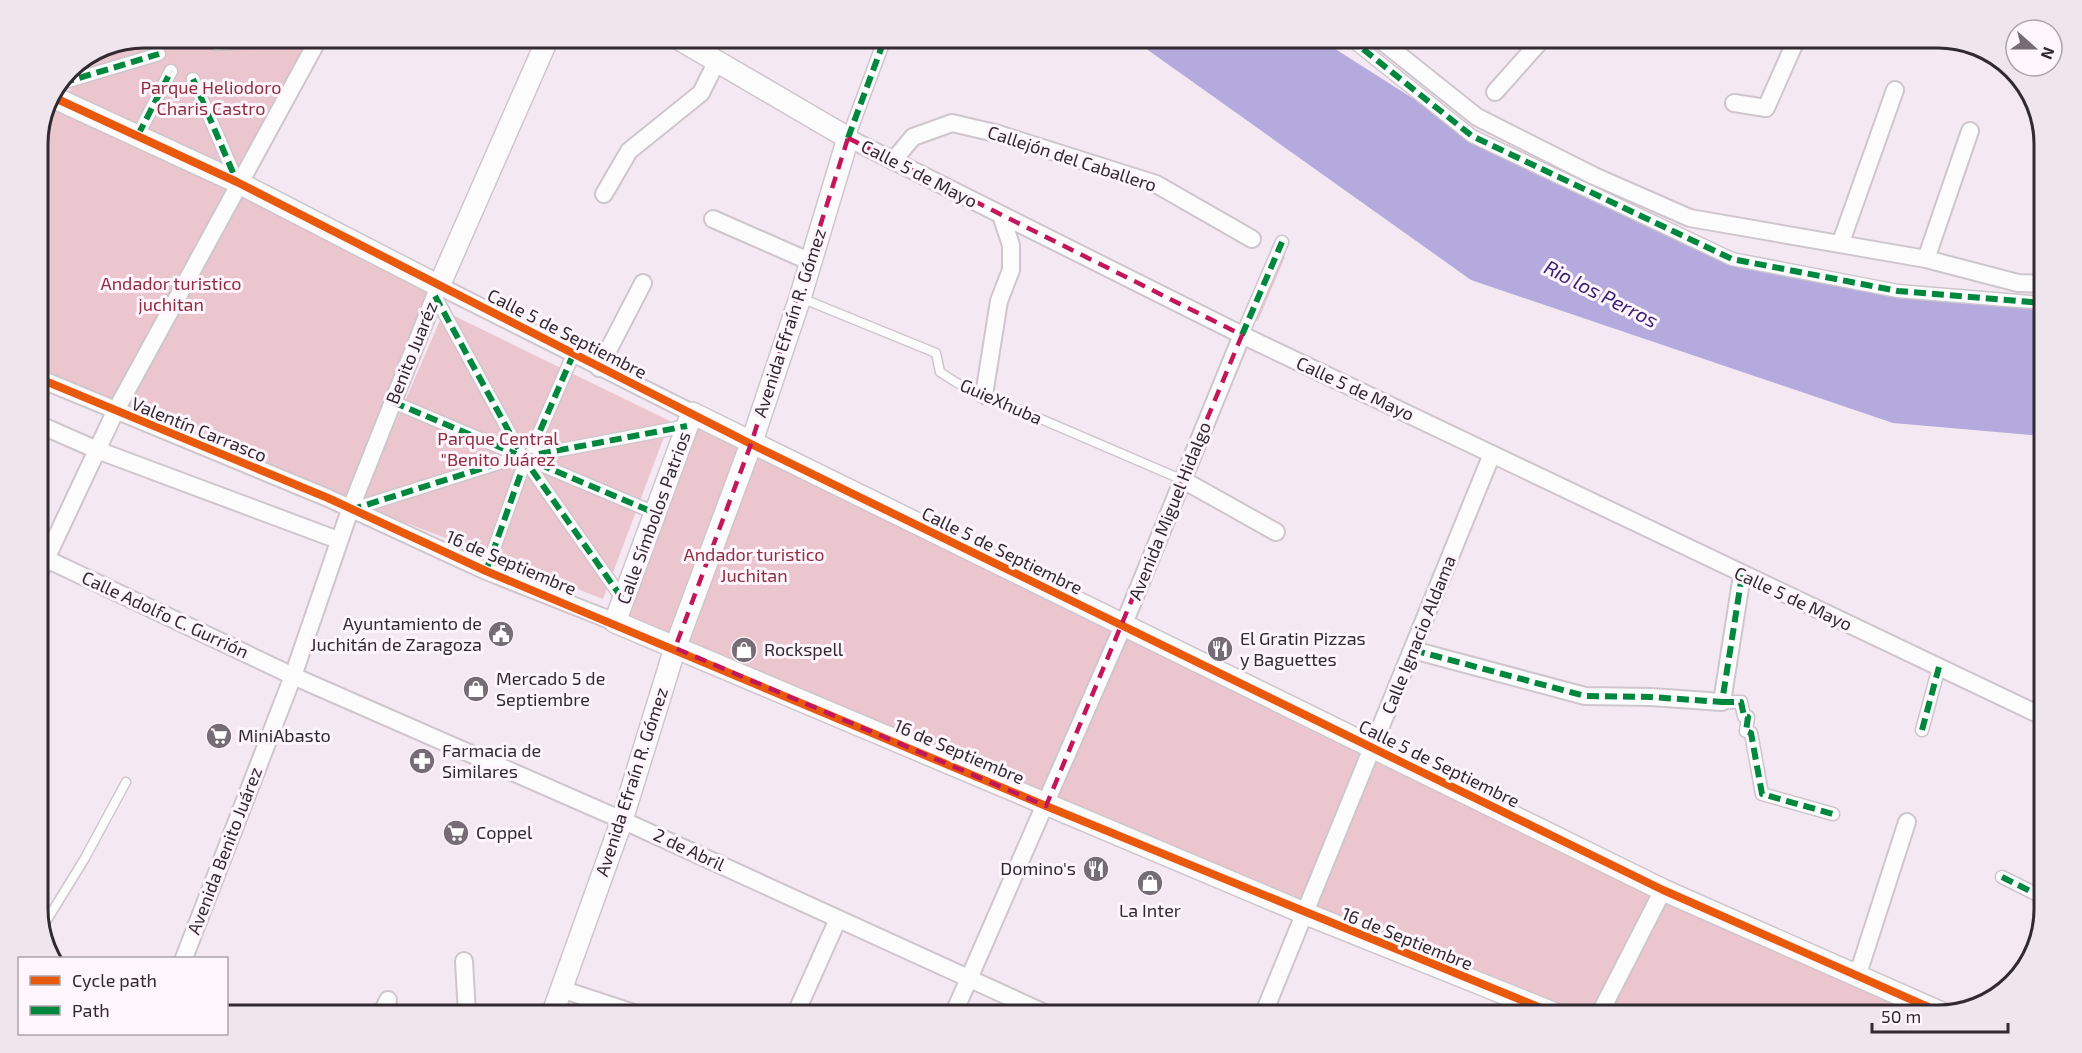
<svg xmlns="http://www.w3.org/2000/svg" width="2082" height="1053" font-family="'Exo 2',sans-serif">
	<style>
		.green { fill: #ecc6ce }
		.water { fill: #b4aade }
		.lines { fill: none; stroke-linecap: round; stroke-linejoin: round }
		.service-casing { stroke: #cfc6cd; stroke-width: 11 }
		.pedestrian-casing { stroke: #cfc6cd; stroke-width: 15 }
		.minor-casing { stroke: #cfc6cd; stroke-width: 20 }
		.tertiary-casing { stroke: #cfc6cd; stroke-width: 24 }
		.service { stroke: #fdfcfd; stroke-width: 8 }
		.pedestrian { stroke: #fdfcfd; stroke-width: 12 }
		.minor { stroke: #fdfcfd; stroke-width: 16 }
		.tertiary { stroke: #fdfcfd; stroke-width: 21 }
		.quiet { stroke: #00873e; stroke-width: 6; stroke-dasharray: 12 6; stroke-linecap: butt }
		.cycleway-casing { stroke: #fef5fd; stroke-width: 11 }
		.cycleway { stroke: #e8590c; stroke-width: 8 }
		.marked { fill: none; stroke: #c2185b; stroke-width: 4.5; stroke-dasharray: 12 8; stroke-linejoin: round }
		.labels { text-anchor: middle; stroke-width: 6; stroke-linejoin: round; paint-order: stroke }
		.park-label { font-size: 18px; fill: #902e40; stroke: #fef5fd }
		.street-label { font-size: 18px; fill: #322a31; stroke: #fef5fd }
		.poi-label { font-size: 18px; fill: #322a31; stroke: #fef5fd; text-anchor: start }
		.water-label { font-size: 20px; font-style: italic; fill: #362173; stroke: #fef5fd }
		.rim { fill: none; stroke: #322a31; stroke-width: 3 }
	</style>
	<rect width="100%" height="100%" fill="#f4e8f2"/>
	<path class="green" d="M144,38H316L236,182L439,286L350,510L38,378V137L55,98L233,180L69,93L85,58L103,45Z
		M1272,252L1285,257L1258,321L1244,316Z
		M444,311L670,421L603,599L360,505Z
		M692,413L1939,1015H1558L615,622Z"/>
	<path class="water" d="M1131,38H1318L1472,136L1732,259L1898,291L2044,303V436L1893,423L1471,280Z"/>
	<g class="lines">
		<g class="service-casing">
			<path id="service" d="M801,298L936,353L940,372L957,383L1183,480
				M42,928L85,858L126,782"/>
		</g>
		<g class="pedestrian-casing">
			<path id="pedestrian" d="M1349,38L1472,136L1732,259L1898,291L2044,303
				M216,44L307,38
				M193,79L237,181
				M62,83L159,54
				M138,135L171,71
				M848,138L885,38
				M435,296L519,450
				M1242,335L1282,242
				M393,402L516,454
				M533,447L573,355
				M539,454L687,426
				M539,464L655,513
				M532,470L624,601
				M350,510L515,458
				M486,571L522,470
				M1722,702H1741L1744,716L1748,717L1746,731L1751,733L1762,794L1833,814
				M1922,730L1939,667
				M2002,877L2044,898"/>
		</g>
		<g class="minor-casing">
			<path id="minor" d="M1378,38L1477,117L1594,176L1690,218L1926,259L2018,283L2044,284
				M1495,92L1543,38
				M1734,103L1766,108L1797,38
				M848,138L1242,335L2044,717
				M893,161L913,137L952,123L995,133L1156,184L1252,239
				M604,194L629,151L701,93L717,61
				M713,219L811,262
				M1841,242L1895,90
				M1926,259L1970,131
				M599,368L643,283
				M38,378L328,498L486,571L615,622
				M984,395L999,301L1011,270V245L1001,215
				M38,424L97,450L338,540
				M1183,480L1276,532
				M38,555L293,676L622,820L1049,1015
				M38,576L115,412L319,38
				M1413,650L1585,696L1651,697L1722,702L1742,575
				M184,958L293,676L350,510L439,286L692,413
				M464,961L467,1015
				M1857,977L1907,822
				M561,989L640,1015
				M381,1015L388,1000
				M795,1015L838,919
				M953,1015L1123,626L1242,335
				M1263,1015L1492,454
				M1599,1015L1663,890"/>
		</g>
		<g class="tertiary-casing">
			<path id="tertiary" d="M55,98L237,182L439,286L548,38
				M552,1015L622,820L675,648L751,444L800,298L848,138L677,38
				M1558,1015L1304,913L615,622L692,413L1663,890L1944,1014"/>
		</g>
		<use href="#service" class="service"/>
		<use href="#pedestrian" class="pedestrian"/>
		<use href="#minor" class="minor"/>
		<use href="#tertiary" class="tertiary"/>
		<path class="quiet" d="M1349,38L1472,136L1732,259L1898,291L2044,303
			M216,44L307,38
			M193,79L237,182
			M62,83L159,54
			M138,135L171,71
			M848,138L885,38
			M435,296L519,450
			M1242,335L1282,242
			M393,402L516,454
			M533,447L573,355
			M539,454L687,426
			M539,464L655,513
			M532,470L624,601
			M350,510L515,458
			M486,571L522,470
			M1413,650L1585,696L1651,697L1722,702L1742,575
			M1722,702H1741L1744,716L1748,717L1746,731L1751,733L1762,794L1833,814
			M1922,730L1939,667
			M2002,877L2044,898"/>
		<g class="cycleway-casing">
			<path id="cycleway" d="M55,98L237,182L751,444L1663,890L1944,1014
				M38,378L328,498L486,571L1046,806L1558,1015"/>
		</g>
		<use href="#cycleway" class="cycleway"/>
	</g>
	<path class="marked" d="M848,138L1242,335L1046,806L675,648L751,444Z"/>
	<defs>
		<g id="civic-disc" transform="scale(1.35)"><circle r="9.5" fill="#766c75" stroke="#fef5fd"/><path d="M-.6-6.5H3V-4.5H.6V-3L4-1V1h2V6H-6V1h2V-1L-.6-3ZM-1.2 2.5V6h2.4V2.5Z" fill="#fff"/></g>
		<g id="restaurant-disc" transform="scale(1.35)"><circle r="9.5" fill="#766c75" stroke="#fef5fd"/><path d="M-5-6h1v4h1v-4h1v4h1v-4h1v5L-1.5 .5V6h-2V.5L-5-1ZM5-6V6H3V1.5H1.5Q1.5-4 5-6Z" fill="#fff"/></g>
		<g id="shop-disc" transform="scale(1.35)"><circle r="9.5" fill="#766c75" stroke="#fef5fd"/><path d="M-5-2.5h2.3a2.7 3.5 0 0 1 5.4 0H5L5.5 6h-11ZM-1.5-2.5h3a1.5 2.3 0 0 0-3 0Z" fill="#fff"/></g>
		<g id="supermarket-disc" transform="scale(1.35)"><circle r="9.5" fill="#766c75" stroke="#fef5fd"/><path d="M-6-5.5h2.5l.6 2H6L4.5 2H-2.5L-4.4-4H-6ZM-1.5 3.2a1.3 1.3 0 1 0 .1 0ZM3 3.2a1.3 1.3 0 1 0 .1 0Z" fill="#fff"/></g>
		<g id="pharmacy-disc" transform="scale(1.35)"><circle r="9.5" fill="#766c75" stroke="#fef5fd"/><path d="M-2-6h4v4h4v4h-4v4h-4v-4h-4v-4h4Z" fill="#fff"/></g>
	</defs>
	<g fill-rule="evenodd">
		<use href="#civic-disc" x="501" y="634"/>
		<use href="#restaurant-disc" x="1220" y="649"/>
		<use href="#shop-disc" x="744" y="650"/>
		<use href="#shop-disc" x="476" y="689"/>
		<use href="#supermarket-disc" x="219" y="736"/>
		<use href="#pharmacy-disc" x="422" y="761"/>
		<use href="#supermarket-disc" x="456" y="833"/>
		<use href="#restaurant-disc" x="1096" y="869"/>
		<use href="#shop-disc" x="1150" y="883"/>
	</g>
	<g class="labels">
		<g class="park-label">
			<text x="211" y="94">Parque Heliodoro<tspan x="211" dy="21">Charis Castro</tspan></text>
			<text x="171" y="290">Andador turistico<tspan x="171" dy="21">juchitan</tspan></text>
			<text x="498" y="445">Parque Central<tspan x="498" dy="21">"Benito Juárez</tspan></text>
			<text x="754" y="561">Andador turistico<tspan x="754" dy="21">Juchitan</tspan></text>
		</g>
		<g class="street-label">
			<text transform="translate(1072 159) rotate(18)" y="6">Callejón del Caballero</text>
			<text transform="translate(919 174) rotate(27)" y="6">Calle 5 de Mayo</text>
			<text transform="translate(790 323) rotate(-72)" y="6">Avenida Efraín R. Gómez</text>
			<text transform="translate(567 334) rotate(27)" y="6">Calle 5 de Septiembre</text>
			<text transform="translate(412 353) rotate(-68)" y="6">Benito Juaréz</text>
			<text transform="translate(1355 389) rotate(25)" y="6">Calle 5 de Mayo</text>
			<text transform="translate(1001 402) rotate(24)" y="6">GuieXhuba</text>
			<text transform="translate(199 430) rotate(22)" y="6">Valentín Carrasco</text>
			<text transform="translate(1170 511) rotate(-68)" y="6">Avenida Miguel Hidalgo</text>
			<text transform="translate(654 518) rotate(-70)" y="6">Calle Símbolos Patrios</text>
			<text transform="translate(1002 551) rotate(26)" y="6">Calle 5 de Septiembre</text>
			<text transform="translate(511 563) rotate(23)" y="6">16 de Septiembre</text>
			<text transform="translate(1793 599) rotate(25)" y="6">Calle 5 de Mayo</text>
			<text transform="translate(165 615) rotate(25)" y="6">Calle Adolfo C. Gurrión</text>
			<text transform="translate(1419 635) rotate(-68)" y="6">Calle Ignacio Aldama</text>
			<text transform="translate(959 752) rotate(23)" y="6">16 de Septiembre</text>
			<text transform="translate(1439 764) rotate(26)" y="6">Calle 5 de Septiembre</text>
			<text transform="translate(632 782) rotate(-72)" y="6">Avenida Efraín R. Gómez</text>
			<text transform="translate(689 850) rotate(25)" y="6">2 de Abril</text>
			<text transform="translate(225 851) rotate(-69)" y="6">Avenida Benito Juárez</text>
			<text transform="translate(1407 939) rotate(22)" y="6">16 de Septiembre</text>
		</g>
		<g class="poi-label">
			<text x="482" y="630" text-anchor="end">Ayuntamiento de<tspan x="482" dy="21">Juchitán de Zaragoza</tspan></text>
			<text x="1240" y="645">El Gratin Pizzas<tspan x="1240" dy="21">y Baguettes</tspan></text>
			<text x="764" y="656">Rockspell</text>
			<text x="496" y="685">Mercado 5 de<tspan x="496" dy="21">Septiembre</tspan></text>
			<text x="238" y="742">MiniAbasto</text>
			<text x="442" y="757">Farmacia de<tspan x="442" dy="21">Similares</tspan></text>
			<text x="476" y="839">Coppel</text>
			<text x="1076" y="875" text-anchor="end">Domino's</text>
			<text x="1150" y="917" text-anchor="middle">La Inter</text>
		</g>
		<g class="water-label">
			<text transform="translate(1601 294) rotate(27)" y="7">Rio los Perros</text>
		</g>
	</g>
	<path d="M0 0H2082V1053H0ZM144 48H1938A96 96 0 0 1 2034 144V909A96 96 0 0 1 1938 1005H144A96 96 0 0 1 48 909V144A96 96 0 0 1 144 48Z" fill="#eee5ed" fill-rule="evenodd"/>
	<path class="rim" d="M144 48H1938A96 96 0 0 1 2034 144V909A96 96 0 0 1 1938 1005H144A96 96 0 0 1 48 909V144A96 96 0 0 1 144 48Z"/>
	<rect x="18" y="957" width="210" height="78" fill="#fef5fd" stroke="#aca4ab" stroke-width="1.5"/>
	<rect x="30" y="976" width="30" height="9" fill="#e8590c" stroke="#aca4ab" stroke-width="1.5"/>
	<text x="72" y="987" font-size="18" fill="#322a31">Cycle path</text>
	<rect x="30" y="1006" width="30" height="9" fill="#00873e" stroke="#aca4ab" stroke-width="1.5"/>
	<text x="72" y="1017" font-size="18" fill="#322a31">Path</text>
	<g transform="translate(2034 48) rotate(111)"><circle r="28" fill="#fef5fd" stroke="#aca4ab" stroke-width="1.5"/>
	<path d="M0-4.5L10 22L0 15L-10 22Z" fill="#766c75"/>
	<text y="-9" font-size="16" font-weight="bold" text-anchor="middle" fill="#322a31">N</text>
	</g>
	<path d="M1872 1023v9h136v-9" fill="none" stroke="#322a31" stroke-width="3"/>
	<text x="1881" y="1023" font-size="18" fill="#322a31" stroke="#fef5fd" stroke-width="4.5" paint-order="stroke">50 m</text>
</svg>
